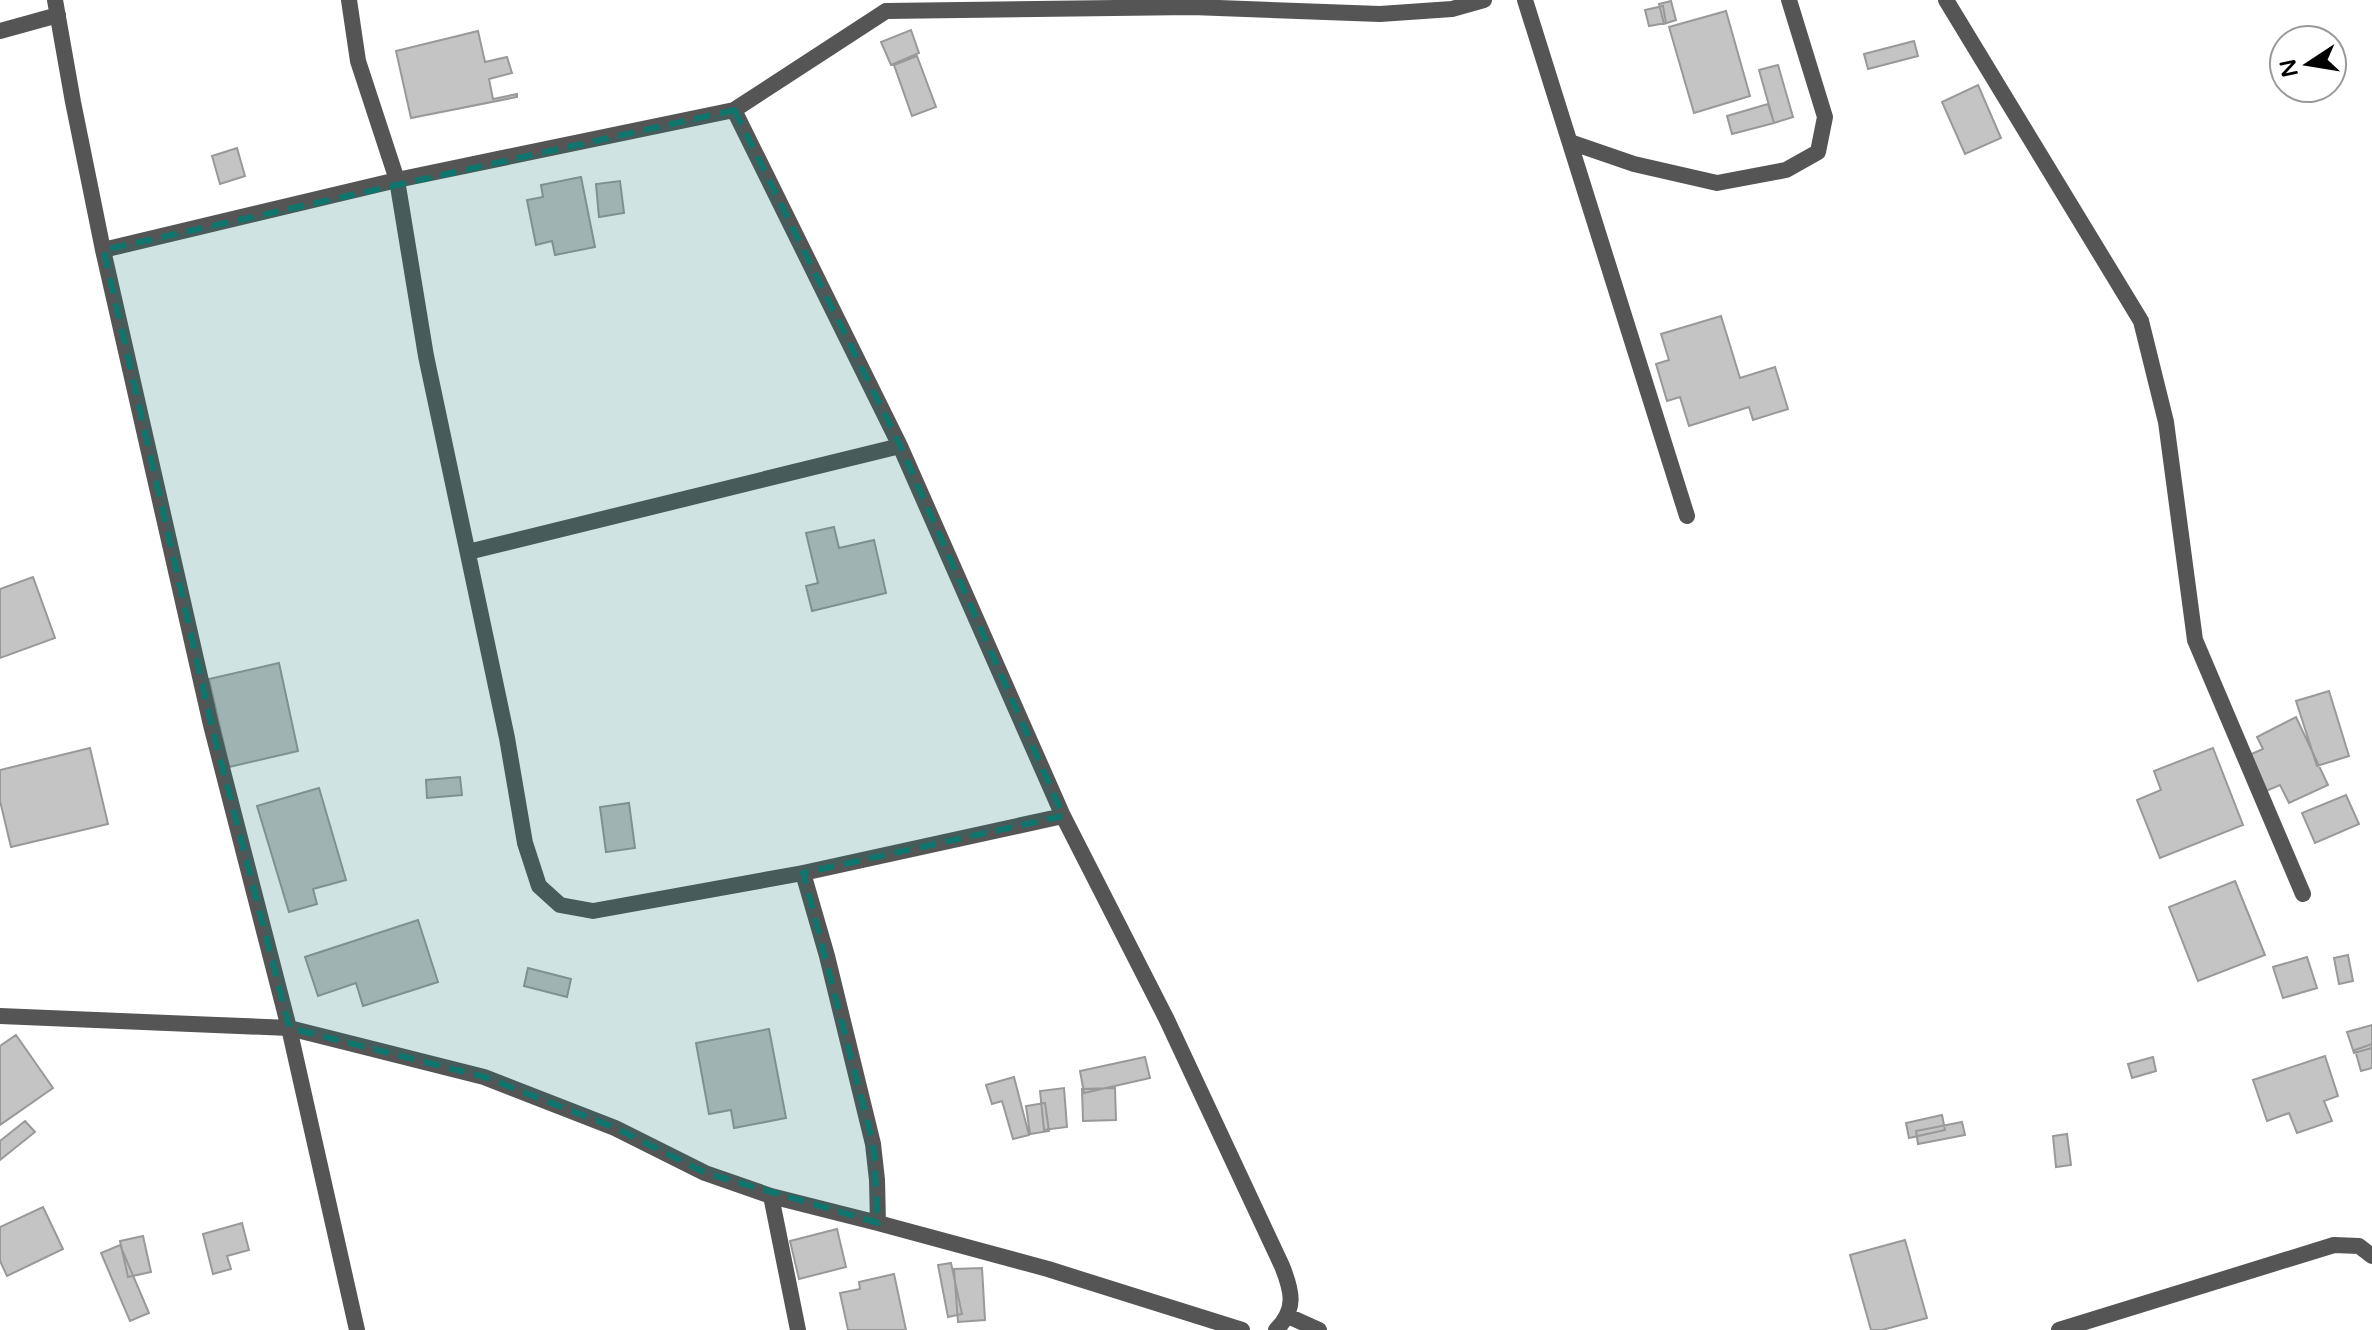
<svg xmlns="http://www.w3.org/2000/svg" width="2372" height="1330" font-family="'Varela Round',sans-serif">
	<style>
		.building { fill: #c4c4c4; stroke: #999; stroke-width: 2 }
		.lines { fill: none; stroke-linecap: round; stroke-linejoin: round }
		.minor { stroke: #555; stroke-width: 16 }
		.marked { fill: #0f766e; fill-opacity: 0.2; stroke: #0f766e; stroke-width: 6; stroke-dasharray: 16 10; stroke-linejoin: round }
	</style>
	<rect width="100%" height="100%" fill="#fff"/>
	<path class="building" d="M1671,1L1676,20L1664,24L1659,4Z
		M1663,6L1666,23L1649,26L1645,10Z
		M1726,11L1750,96L1694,113L1669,27Z
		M911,30L919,53L891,65L881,42Z
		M478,31L485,62L507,57L512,73L489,79L493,99L517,94V97L411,118L396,51Z
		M1914,41L1918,56L1868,69L1864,54Z
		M917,56L936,107L912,116L894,65Z
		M1778,65L1793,117L1774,123L1759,70Z
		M1978,85L2001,138L1965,154L1942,102Z
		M1768,104L1774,123L1732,134L1727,116Z
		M237,148L245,176L220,184L212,156Z
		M581,177L595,247L555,255L552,241L536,245L527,200L543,197L541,185Z
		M620,181L624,213L599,217L596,184Z
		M1721,316L1740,378L1775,367L1788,409L1753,420L1749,407L1689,426L1680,397L1667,401L1656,364L1669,360L1661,334Z
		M834,527L839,548L874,540L886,593L812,611L806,586L818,583L806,533Z
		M33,577L55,638L0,658V589Z
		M279,663L298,751L229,767L209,679Z
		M2329,691L2349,756L2317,766L2296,701Z
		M2296,717L2328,785L2289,803L2280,785L2266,791L2249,755L2263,749L2257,737Z
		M90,748L108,824L11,847L0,801V770Z
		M2213,748L2243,825L2160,858L2137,800L2161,790L2154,771Z
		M460,777L462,795L427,798L426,780Z
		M319,788L346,880L313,889L317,904L289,912L257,806Z
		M2346,795L2359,824L2315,843L2302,813Z
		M629,803L635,848L606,852L600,807Z
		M2235,881L2265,955L2198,981L2169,907Z
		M418,920L438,982L363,1006L356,983L318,996L305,957Z
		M2348,955L2353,981L2339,984L2334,958Z
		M2307,957L2317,988L2283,998L2273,967Z
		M528,968L571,979L567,997L524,986Z
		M2372,1025V1048L2354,1053L2347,1032Z
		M769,1029L786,1118L734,1128L731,1110L709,1114L696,1043Z
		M16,1035L53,1088L0,1125V1046Z
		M2372,1044V1068L2361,1071L2355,1050Z
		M2325,1056L2338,1096L2324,1101L2332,1121L2297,1133L2289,1113L2267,1121L2253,1080Z
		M1145,1057L1150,1078L1084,1093L1080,1071Z
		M2153,1057L2156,1071L2132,1078L2128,1064Z
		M1014,1077L1029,1135L1013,1139L1002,1101L992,1104L986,1085Z
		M1064,1088L1067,1127L1044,1130L1040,1091Z
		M1115,1088L1116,1120L1083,1121L1082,1089Z
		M1045,1103L1049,1131L1030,1134L1026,1106Z
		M1942,1115L1945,1130L1909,1138L1906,1123Z
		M25,1121L35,1132L0,1160V1141Z
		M1962,1122L1965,1135L1918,1144L1916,1131Z
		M2067,1134L2071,1165L2056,1167L2053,1136Z
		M43,1207L63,1249L7,1276L0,1261V1227Z
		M242,1223L249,1250L227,1256L231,1269L213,1274L203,1234Z
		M837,1229L846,1267L799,1279L790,1241Z
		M143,1236L151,1272L128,1277L120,1241Z
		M1905,1240L1927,1318L1882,1330H1871L1850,1255Z
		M120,1245L149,1313L130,1321L101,1253Z
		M951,1263L962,1314L948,1317L938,1265Z
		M982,1268L985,1320L958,1322L954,1269Z
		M894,1274L906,1330H848L840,1293L860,1289L859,1282Z"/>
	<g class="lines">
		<path class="minor" d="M55,0L73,102L103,250L148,448L211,725L289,1028L357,1330
			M349,0L358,61L397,180L426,356L507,738L525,843L539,886L560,905L593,911L803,873L1063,816
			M1525,0L1687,516
			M1946,0L2141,321L2166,422L2195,640L2303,894
			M0,31L58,15
			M734,110L900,446L1063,816L1167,1020L1282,1266C1292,1291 1297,1309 1276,1330
			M1570,142L1634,164L1717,183L1786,170L1818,152L1825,117L1789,0
			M103,250L397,180L734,110L886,11L1192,7L1380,14L1452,9L1484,0
			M468,552L900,446
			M803,873L827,956L873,1144L877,1180L878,1223
			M0,1016L289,1028L349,1043L484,1077L615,1128L705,1173L771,1196L878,1223L1048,1269L1242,1330
			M771,1196L798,1330
			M1288,1316L1319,1330
			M2059,1330L2334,1245L2359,1246L2372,1256"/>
	</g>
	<path class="marked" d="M734,110L900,446L1063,816L803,873L873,1144L878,1223L705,1173L615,1128L484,1077L289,1028L211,725L103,250Z"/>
	<g transform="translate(2308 64) rotate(258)"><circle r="38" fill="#ffffff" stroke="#999999" stroke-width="2"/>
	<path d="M0-6L14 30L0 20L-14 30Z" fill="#000000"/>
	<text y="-12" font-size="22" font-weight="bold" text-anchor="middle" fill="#000000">N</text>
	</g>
</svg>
